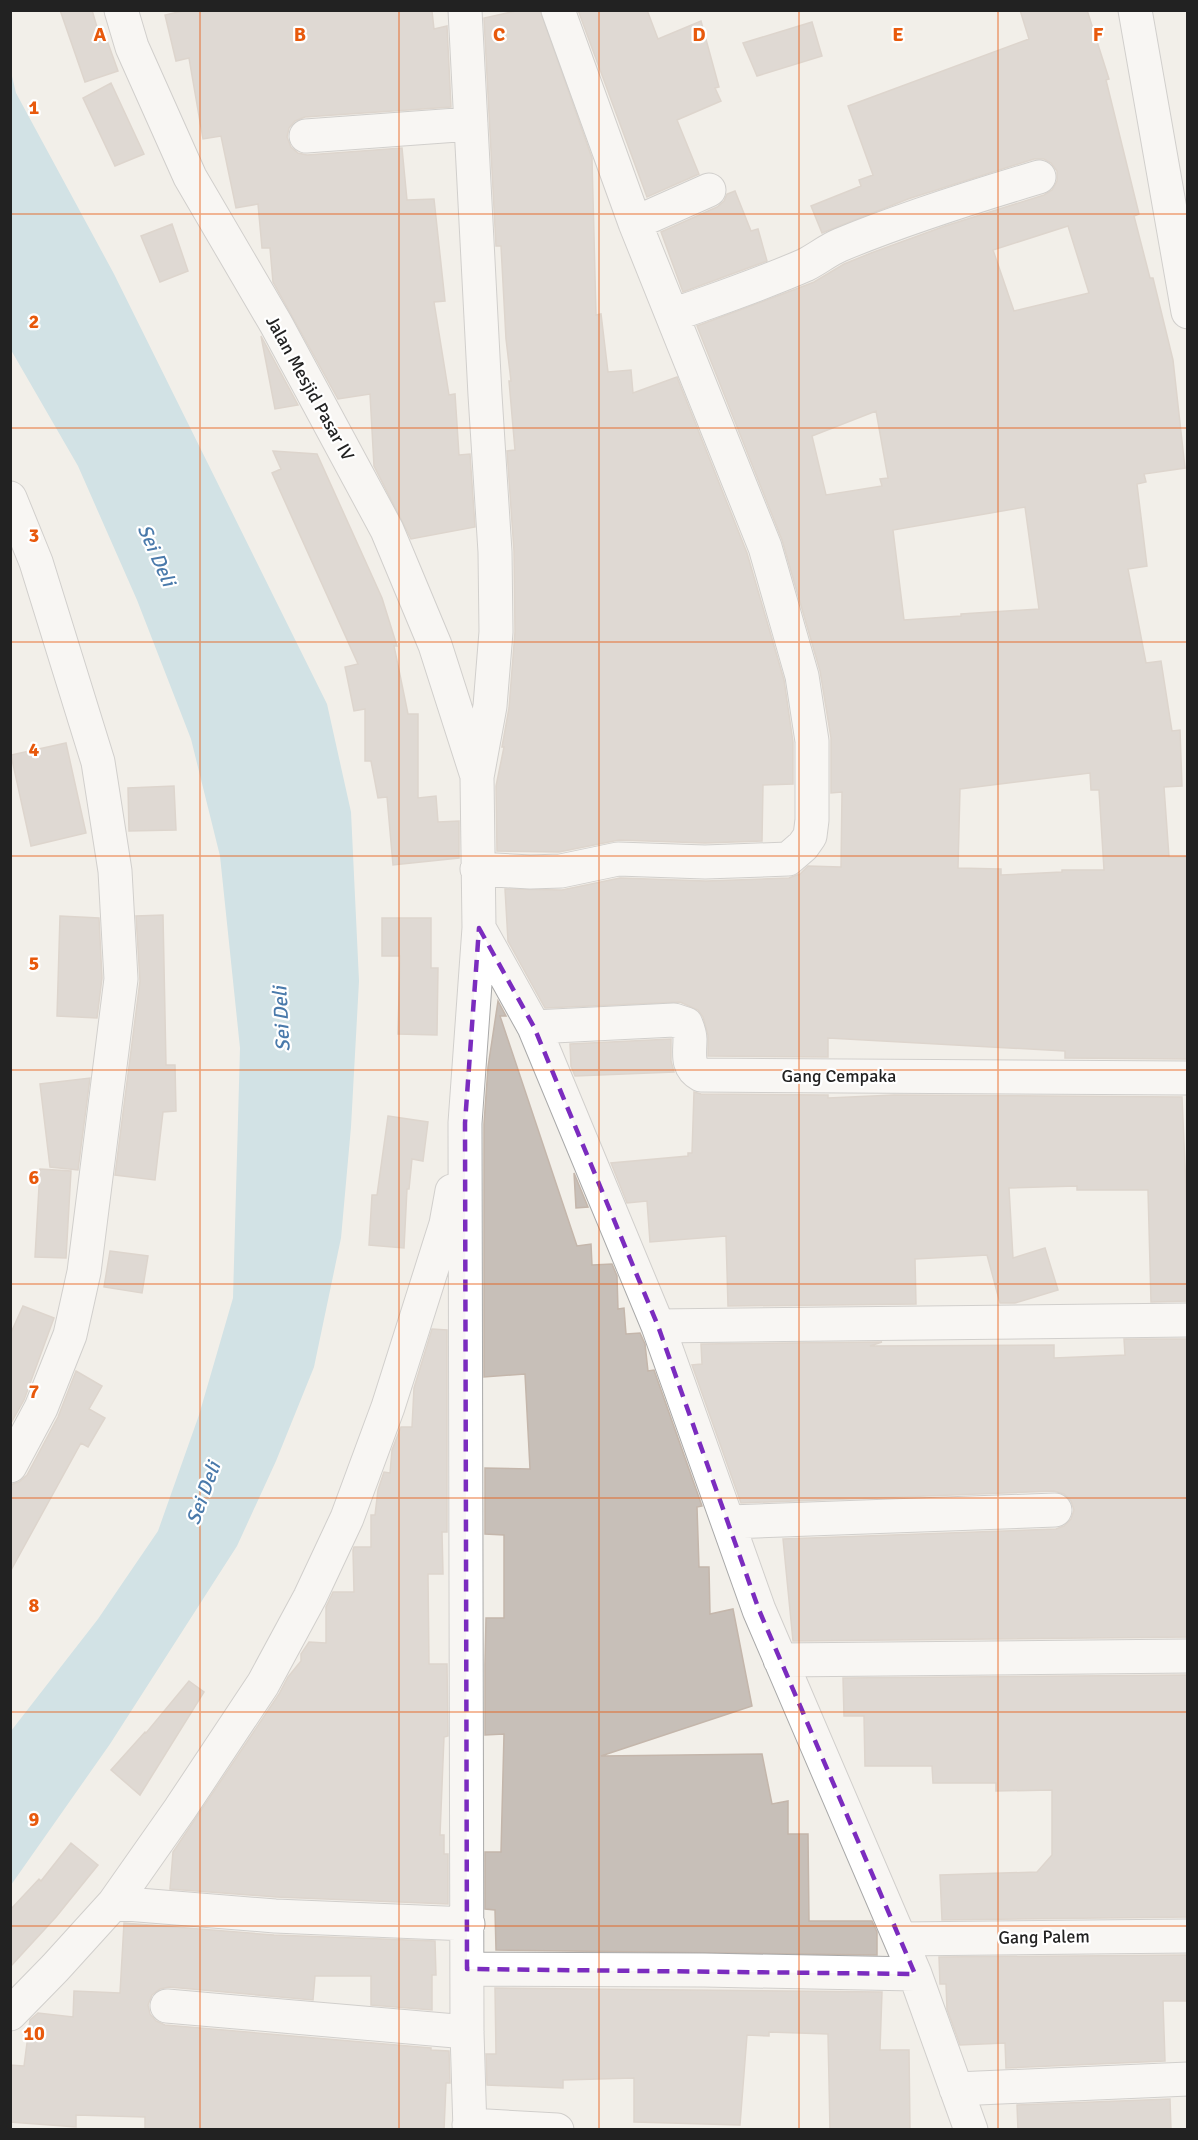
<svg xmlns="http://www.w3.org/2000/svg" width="1198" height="2140" font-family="Signika,sans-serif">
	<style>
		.water { fill: #aad3df }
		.building { fill: #c7bfb8; stroke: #c4b6ab; stroke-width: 1.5; fill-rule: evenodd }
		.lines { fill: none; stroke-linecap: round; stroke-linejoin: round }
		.minor-casing { stroke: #a9a9a9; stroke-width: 35 }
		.minor { stroke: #fff; stroke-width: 33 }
		.marked { fill: none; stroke: #7b2cbf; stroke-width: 4.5; stroke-dasharray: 12 8; stroke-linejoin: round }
		.grid { fill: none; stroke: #e8590c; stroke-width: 1.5; stroke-opacity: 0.55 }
		.labels { text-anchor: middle; stroke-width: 4.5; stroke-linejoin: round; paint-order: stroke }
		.street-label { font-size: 18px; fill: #222; stroke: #fff }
		.water-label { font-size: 20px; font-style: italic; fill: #4a7aab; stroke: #fff }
		.grid-label { font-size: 20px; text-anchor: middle; font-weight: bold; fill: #e8590c; stroke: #fff; stroke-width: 4.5; stroke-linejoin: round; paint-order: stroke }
	</style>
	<rect width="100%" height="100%" fill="#f2efe9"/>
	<path class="water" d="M11,72L16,93L114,274L327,704L351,812L359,981L351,1127L341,1238L314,1367L276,1461L237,1546L110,1744L11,1885V1731L98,1619L158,1531L199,1415L233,1298L240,1048L220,856L191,739L137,600L78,466L11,350Z"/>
	<path class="building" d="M60,10H92L99,34L104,32L118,71L85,82Z
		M187,10L432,11L434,29L447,26L451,107L305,117L295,121L289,128L287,137L291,147L298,153L307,155L402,148L407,200L434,199L445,301L434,302L449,395L455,394L459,455L470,454L475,527L411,539L374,466L370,394L338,399L273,282L270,248H262L258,204L236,208L221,136L203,139L189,58L176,61L165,15Z
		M521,10H540L592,158L596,315L601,314L608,372L631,370L633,393L677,377L747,553L784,680L793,742V784L763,785L762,841L705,843L619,840L559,852L497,851L496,786L504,747H502L509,708L515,632L514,551L507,451L515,450L509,381H511L506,339L501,246H496L484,18Z
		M578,10H647L658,39L701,21L719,87L715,88L721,101L677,120L699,174L647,197Z
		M1020,10H1087L1109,79L1106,80L1139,214L1134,216L1150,278H1153L1173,360L1185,468L1144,474L1146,482L1137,484L1147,566L1128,569L1146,663L1161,661L1172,731L1180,730L1182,786L1164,787L1169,857H1188V1059L1065,1058V1051L828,1038V1057L708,1056V1035L703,1017L698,1010L680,1002L545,1008L508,941L505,889L562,890L620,878L706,881L789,878L800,874L808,866L841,867L842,792L831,793V738L820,671L782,540L697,326L796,289L814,282L844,264L871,253L945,226L1044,195L1052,190L1057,181V171L1051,163L1044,159H1034L908,199L822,233L811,206L861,186L859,180L873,175L848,106L1029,39ZM1068,226L1089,293L1014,311L993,250ZM876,411L888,478L880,479L882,486L826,495L812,436ZM1025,507L1039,609L961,614V616L904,620L893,530ZM1090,773L1091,790H1099L1104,870H1062V872L1001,875V869L958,868L960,789Z
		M812,22L822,56L757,76L743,43Z
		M111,83L144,154L115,166L83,98Z
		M735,191L751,231L758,229L767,261L683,292L661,232L717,207L724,201L727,194Z
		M172,224L188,271L160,282L141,236Z
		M261,336L298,405L275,409Z
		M273,451L317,454L382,598L397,646H394L408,714H418V798L436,796L438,822L459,821V858L393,865L387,797L378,798L371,761H365V709L354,711L345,667L358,664L272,473L281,469Z
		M66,743L86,833L31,846L11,755Z
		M174,786L176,830L129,831L128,788Z
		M163,915L166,1065H175L176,1111L163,1112L155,1180L115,1175L140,981L136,916Z
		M60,916L99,918L102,978L97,1018L57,1016Z
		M382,918H431V968H438L437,1035L398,1034L400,956H382Z
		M498,1001L506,1016H500L577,1246L591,1244L592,1265L612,1264L617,1276L618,1309L624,1308L626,1334L640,1333L645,1344L648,1371L654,1370L702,1506L697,1507L699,1567H709L710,1614L733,1609L752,1706L601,1756L762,1754L772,1804L788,1801V1834H808L809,1921H872L877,1932V1955L496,1950L495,1910L485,1909V1852H501L504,1734L485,1735V1664L486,1618H504V1535L485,1534V1468L530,1469L525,1374L484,1377V1124L488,1067Z
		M671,1039V1061L674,1072L575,1076L571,1066L570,1044Z
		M90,1078L78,1170L50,1167L40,1084Z
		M694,1092L701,1094L828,1095V1098L894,1095L1182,1097L1188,1232V1301L1151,1302L1148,1190H1077V1186L1009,1188L1013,1258L1045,1248L1058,1290L1015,1303H1000L987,1255L915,1259L916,1304L728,1306L726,1236L650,1242L647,1201L627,1203L611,1163L688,1156V1153H692Z
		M388,1116L428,1122L423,1161L412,1159L409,1189H407L404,1248L369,1245L372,1195H377Z
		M40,1169L71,1171L66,1258L35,1257Z
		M574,1173L588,1207L576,1208Z
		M110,1251L148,1256L142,1293L104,1287Z
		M23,1306L54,1318L24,1400L10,1425V1335Z
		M432,1329L447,1330V1532H442L443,1574H428L429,1664H447L448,1736L444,1737L440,1835H444V1854H448V1904L276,1897L170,1889L173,1852L279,1694L288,1677L301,1661V1654L309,1642L326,1643V1607L333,1592H354L353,1550L354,1547H371V1515H375L378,1490L384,1472L390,1473L392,1450L401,1427H412L414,1388Z
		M1124,1339H1188V1637L793,1641L783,1539L1056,1529L1064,1526L1071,1519L1074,1510L1071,1501L1064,1494L1054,1491L741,1503L692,1365L702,1364L701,1344L882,1342L870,1346L1054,1345V1358L1125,1355Z
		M76,1371L102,1386L89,1409L105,1418L88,1447L81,1443L10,1572V1485L19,1482L27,1475L58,1417Z
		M1188,1675V1917L942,1920L940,1875L1037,1872L1052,1855V1790L996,1791V1783H933L932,1766H865L864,1716H844L843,1678Z
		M189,1681L204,1692L140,1795L111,1770L145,1732L146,1733Z
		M71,1843L98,1865L56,1917L10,1967V1910L39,1879L41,1881Z
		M124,1923L274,1935L435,1941L436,1975H432V2010L371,2005V1976H315L313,2000L169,1987L160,1989L152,1995L148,2005L150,2014L156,2021L165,2025L431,2048V2050L449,2051L450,2083H446L444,2130H145V2117L76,2115V2127L10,2122V2065L24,2066L30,2020L38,2013L73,2017L74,1991L120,1993Z
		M1188,1955V2001H1163L1165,2061L1006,2068L1005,2043L960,2045L947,2009L946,1984H940L939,1957Z
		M495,1988L882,1992L880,2050H909L910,2130H830L828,2034L769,2032V2036L747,2035L740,2125L634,2122V2078L563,2080V2088L487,2085L486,2054H496Z
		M1170,2099L1171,2130H1018L1017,2105Z"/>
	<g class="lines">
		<g class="minor-casing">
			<path id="minor" d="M121,10L132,47L190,177L276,324L387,530L435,645L476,773
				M465,10L485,395L495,552L496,632L490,706L477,777L479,928L465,1123L467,2032L470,2130
				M1135,10L1188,312
				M306,136L471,124
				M635,223L709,190
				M673,315C717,299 762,284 805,265C817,259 828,250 840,245C905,218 972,197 1039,177
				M10,498L36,562L98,762L115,871L121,979L84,1272L70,1335L41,1408L10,1466
				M477,869L530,872L561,871L618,859L705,862L788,859L803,846L810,836L812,820V741L802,676L765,547L635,223L558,10
				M479,928L534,1027L658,1326L759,1610L915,1974L971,2130
				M534,1027L674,1020L686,1024C688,1029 690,1034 690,1039C690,1053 686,1067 701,1075L1188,1078
				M658,1326L1188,1320
				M730,1522L1055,1510
				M780,1660L1188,1656
				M114,1903L275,1916L468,1924
				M900,1939L1188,1936
				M467,1969L704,1970L915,1974
				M167,2006L467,2032
				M10,2014L55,1968L114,1903L180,1809L263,1684L310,1597L347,1518L388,1407L446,1224L452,1191
				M956,2089L1188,2079
				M469,2125L557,2130"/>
		</g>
		<use href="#minor" class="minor"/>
	</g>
	<path d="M0 0H1198V2140H0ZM479,928L534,1027L658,1326L759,1610L915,1974L467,1969L465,1123Z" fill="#f2efe9" fill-opacity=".55" fill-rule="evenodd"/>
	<path class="marked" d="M479,928L534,1027L658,1326L759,1610L915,1974L467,1969L465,1123Z"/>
	<path class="grid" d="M200,10V2130M399,10V2130M599,10V2130M799,10V2130M998,10V2130M10,214H1188M10,428H1188M10,642H1188M10,856H1188M10,1070H1188M10,1284H1188M10,1498H1188M10,1712H1188M10,1926H1188"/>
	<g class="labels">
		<g class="street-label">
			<text transform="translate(310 388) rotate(61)" y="6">Jalan Mesjid Pasar IV</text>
			<text x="839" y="1082">Gang Cempaka</text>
			<text transform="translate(1044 1937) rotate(-1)" y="6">Gang Palem</text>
		</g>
		<g class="water-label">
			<text transform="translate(157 555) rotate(66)" y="7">Sei Deli</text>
			<text transform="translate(281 1019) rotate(-93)" y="7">Sei Deli</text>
			<text transform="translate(203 1493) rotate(-70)" y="7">Sei Deli</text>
		</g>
	</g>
	<g class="grid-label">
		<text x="100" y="41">A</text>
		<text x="300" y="41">B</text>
		<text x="499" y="41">C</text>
		<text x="699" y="41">D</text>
		<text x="898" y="41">E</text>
		<text x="1098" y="41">F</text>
		<text x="34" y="114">1</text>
		<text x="34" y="328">2</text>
		<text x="34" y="542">3</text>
		<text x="34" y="756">4</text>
		<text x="34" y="970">5</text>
		<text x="34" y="1184">6</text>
		<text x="34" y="1398">7</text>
		<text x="34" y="1612">8</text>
		<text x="34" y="1826">9</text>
		<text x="34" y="2040">10</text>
	</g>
	<rect width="1198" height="2140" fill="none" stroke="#222222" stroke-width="24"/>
</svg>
